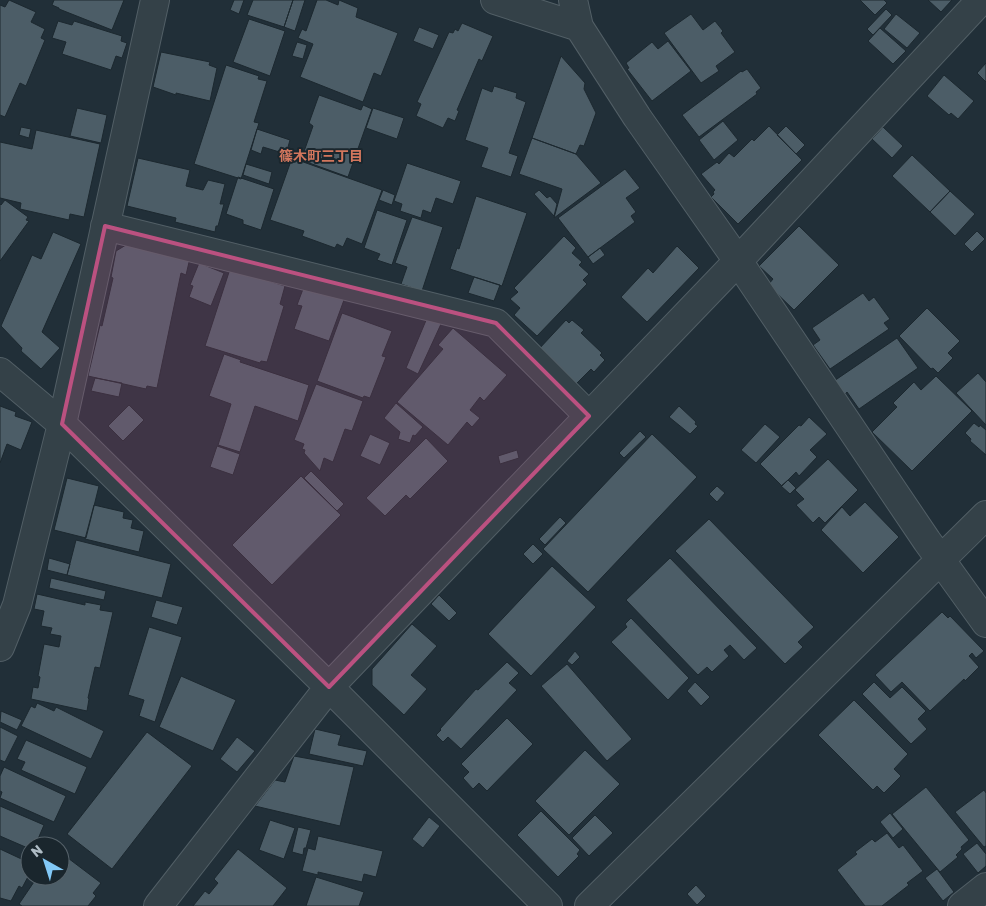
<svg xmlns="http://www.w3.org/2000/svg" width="986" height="906" font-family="Rubik,'Noto Sans JP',sans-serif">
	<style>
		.building { fill: #4c5d67; stroke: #1c282f }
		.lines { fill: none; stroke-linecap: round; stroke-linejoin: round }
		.minor-casing { stroke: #525f66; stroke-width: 30 }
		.minor { stroke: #344148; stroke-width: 28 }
		.marked { fill: #bb5180; fill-opacity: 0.2; stroke: #bb5180; stroke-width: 4; stroke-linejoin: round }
		.labels { text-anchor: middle; stroke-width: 4; stroke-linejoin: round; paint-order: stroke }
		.neighbourhood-label { font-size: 14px; font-weight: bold; fill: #d2765d; stroke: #1a262d }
	</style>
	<rect width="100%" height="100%" fill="#212f38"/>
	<path class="building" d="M9,0L36,12L31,22L45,29L41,38L45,40L26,86L20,83L5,117L0,115V5L5,7Z
		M54,0H124L112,30L59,9V8L52,5Z
		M234,0H244L239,14L230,10Z
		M253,0H293L284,27L247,15Z
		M293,0H305L295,31L284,27Z
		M317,0H326L338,5L339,0L358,8L356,17L398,33L381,76L374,73L363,102L300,77L313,44L298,38L302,29L306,31Z
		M860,0H884L887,3L875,15Z
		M928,0H952L941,12Z
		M886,9L892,15L873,35L867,29Z
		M691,14L703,30L715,21L723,31L721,33L735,52L716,66L719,71L701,83L664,33Z
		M896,14L920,33L907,48L884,29Z
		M249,19L285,31L270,76L233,62Z
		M58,21L72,25L74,21L122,36L121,41L127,43L122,58L116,56L111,70L62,54L66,42L52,38Z
		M462,23L493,36L482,61L479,59L457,110L459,111L455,121L448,118L443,128L416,116L421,104L417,102L449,32L453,33L455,29L458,31Z
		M419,27L439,35L433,49L413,41Z
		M880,28L906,51L893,64L868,41Z
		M668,41L691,71L652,101L627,69L629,68L626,63L652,42L658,49Z
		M297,42L307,45L303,59L292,56Z
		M161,52L210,62L209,65L217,68L210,101L176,93V95L153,87Z
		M561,56L585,83L584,89L596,113L584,146L580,145L576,154L532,138Z
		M986,63V82L977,73Z
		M226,65L259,76L258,79L267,81L254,122L259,123L241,179L194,164Z
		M747,69L761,88L756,92L757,94L699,137L682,115L741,71L742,72Z
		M944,75L974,101L958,119L951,113L949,115L927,96Z
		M494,86L517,93L516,98L526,102L509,153L518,156L511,177L481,167L488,148L465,140L482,88L492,92Z
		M319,95L361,110L363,105L372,109L348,177L301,160L313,126L309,123Z
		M77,108L107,115L101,143L70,136Z
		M373,108L404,118L397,139L366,128Z
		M723,121L738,140L714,160L699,140Z
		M769,126L802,160L738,224L711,197L714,194L713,192L715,190L701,174L717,162L719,164L729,153L734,157L752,139L754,141Z
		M786,126L805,145L796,154L777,135Z
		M21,127L31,129L29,138L19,135Z
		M883,127L903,146L892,158L872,139Z
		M257,129L290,140L286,154L263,147L261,154L251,150Z
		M36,130L100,144L84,217L70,214L69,220L20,209L21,203L0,198V142L32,149Z
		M532,138L576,154L601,183L554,218L562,189L519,174Z
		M912,155L950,191L930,212L892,176Z
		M138,158L190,170L186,186L203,190L208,180L225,184L220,204H224L218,226H216L215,232L175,222L176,218L127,206Z
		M292,158L382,190L362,244L347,238L343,247L337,244L335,248L302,236L304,231L270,220Z
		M407,163L461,181L453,204L436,198L431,213L423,210L421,218L400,211L402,204L394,201Z
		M246,164L272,172L269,184L243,175Z
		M625,169L640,188L626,198L636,212L631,216L635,222L588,257L558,218Z
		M238,177L274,189L261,230L243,224V220L226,214Z
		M383,190L395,195L392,205L379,200Z
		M539,190L547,198L550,196L557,204L554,216L534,194Z
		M950,191L975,214L955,236L930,212Z
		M476,196L527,213L502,286L450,269L457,248L459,249Z
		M5,200L28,217L26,220L29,221L0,261V204L1,205Z
		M377,210L407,220L392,265L377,260L380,254L364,248Z
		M412,217L443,227L422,291L401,284L407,267L395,263Z
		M799,226L839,265L794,310L768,285L773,279L759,266Z
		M977,231L985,239L972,252L964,244Z
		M53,232L81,244L42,332L60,348L41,369L21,351L22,348L1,326L32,255L41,259Z
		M564,236L576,248L572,253L582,262L579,265L589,274L583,280L587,284L537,336L514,315L520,308L510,299L518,292L514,288Z
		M126,245L190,258L186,275L181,273L157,388L147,386L146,389L88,376L100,325L102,326L113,278L111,277L116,251Z
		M677,246L699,268L647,322L621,297L648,268L653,273Z
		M600,248L605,255L593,264L588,257Z
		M199,263L224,273L211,306L189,297L193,286L190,285Z
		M230,269L285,286L280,304L284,306L267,362L261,361L260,363L205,346Z
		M474,277L500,285L494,301L468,293Z
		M308,287L344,300L329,341L294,329L302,306L297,305L303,289L307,290Z
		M863,293L869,301L874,297L890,319L884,323L889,329L830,369L813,345L820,340L812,328Z
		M927,308L960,341L948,353L953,358L938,373L933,368L931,369L899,336Z
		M342,313L392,331L382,356L386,357L370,398L364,396L363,398L317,381Z
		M427,318L441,324L418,374L406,368Z
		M566,320L569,323L572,320L584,330L581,333L602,353L600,355L605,360L594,372L591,369L575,385L538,350Z
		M453,328L507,375L484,401L480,397L470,410L480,418L472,427L467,422L448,445L397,402L443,349L438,345Z
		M897,338L918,368L859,409L847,392L844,395L834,381Z
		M224,354L241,360L240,362L309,385L298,421L255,406L240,452L218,445L231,404L209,396Z
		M978,373L986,382V425L956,393Z
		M936,376L972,411L912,471L872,432L897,407L893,403L914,382L921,390Z
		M95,378L122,383L119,397L91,391Z
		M316,384L363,401L352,431L345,429L333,462L324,458L320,471L304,453L305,450L302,449L304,444L294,440Z
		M396,403L423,427L415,436L413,435L410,443L398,439L400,432L384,418Z
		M129,405L144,420L123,441L108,426Z
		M0,406L16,412L15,416L32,422L21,450L7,444L0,463Z
		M679,406L696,422L695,424L698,426L690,434L669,417Z
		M809,417L827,434L810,450L817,457L799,476L796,472L782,486L760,464L799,425L801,426Z
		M974,423L979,427L980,425L986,430V455L970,441L971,439L965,433Z
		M765,424L780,437L756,463L741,450Z
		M640,431L646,437L624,458L619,453Z
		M370,434L390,443L380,465L360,456Z
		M652,434L697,477L588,592L543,549Z
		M426,438L448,461L410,499L406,495L385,516L366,498Z
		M217,446L240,454L233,475L210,467Z
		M517,450L519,458L500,464L498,456Z
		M828,459L858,490L825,523L819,517L813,523L796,505L804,499L795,490Z
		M311,471L344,504L337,511L304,478Z
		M301,476L341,515L272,585L232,545Z
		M67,478L99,486L86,538L54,530Z
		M788,480L796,488L790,494L781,486Z
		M717,486L725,493L717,502L709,494Z
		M865,502L899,537L863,573L821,530L842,507L850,516Z
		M94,505L124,512L123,518L133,520L131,528L144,531L139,552L85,539Z
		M560,517L566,523L545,545L539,539Z
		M709,519L814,627L798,642L803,647L785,664L675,551Z
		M76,540L171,564L162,598L67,575Z
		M533,544L543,554L533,564L523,554Z
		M49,558L70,564L67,575L47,570Z
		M670,558L757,648L744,660L730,645L724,650L729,656L712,672L707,667L698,675L626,600Z
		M552,566L596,607L531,676L488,634Z
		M51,578L106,591L104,600L49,588Z
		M37,594L85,605V602L101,605L100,610L113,612L100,668L95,667L88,698L89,699L87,711L31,699L33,687L38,688L40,677L38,676L44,644L59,647L61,636L50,634L52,628L41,626L44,611L34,609Z
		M439,595L457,613L449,621L431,604Z
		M156,600L183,607L177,625L151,617Z
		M942,612L948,618L950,616L984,651L976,658L972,653L969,656L979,667L965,681L964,679L930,711L902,682L891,692L875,675Z
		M631,618L689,678L668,700L611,642L627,627L625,624Z
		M412,624L437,646L411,675L427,689L404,715L372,685V669Z
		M149,627L182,637L155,722L139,716L144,700L128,695Z
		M575,651L580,657L572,665L567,661Z
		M507,662L519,673L509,683L517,690L461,749L448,737L443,742L436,735L441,730L440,729L476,689L478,690Z
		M567,664L632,739L607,761L541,686Z
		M181,676L236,700L213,751L159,727Z
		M695,682L710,697L701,706L687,691Z
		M874,682L890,698L902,687L926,711L918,719L927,729L911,744L862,694Z
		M854,700L908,754L894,769L901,776L884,793L877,786L873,790L818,735Z
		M37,703L54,711L56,707L104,731L91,759L21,726L31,706L35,708Z
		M1,711L22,720L17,730L0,722Z
		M507,718L533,744L487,791L479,783L473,789L463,778L469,772L461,764Z
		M0,727L18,736L5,762L0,760Z
		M315,729L341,735L338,745L367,751L363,766L309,754Z
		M147,732L192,766L112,869L67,834Z
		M237,737L255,751L237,772L220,759Z
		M26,740L87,767L75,794L21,770L25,762L17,759Z
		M585,750L620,784L569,835L535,801Z
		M294,756L354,767L340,826L255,806L275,780L285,782Z
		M4,767L66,796L54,822L0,798L2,792L0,791V776Z
		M926,787L969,840L961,847L962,849L956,855L958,857L940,872L892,814Z
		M984,790L986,793V846L984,847L955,812Z
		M0,806L44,825L35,846H30V849L0,836Z
		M541,811L580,850L577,854L579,856L558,877L517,835Z
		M890,813L903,829L893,838L880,822Z
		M595,815L613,833L589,856L572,838Z
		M429,817L440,826L423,848L412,839Z
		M270,820L295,828L284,859L259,850Z
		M298,827L311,830L306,848H304L303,855L292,852Z
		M887,833L899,848L903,845L923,871L907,883L909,885L882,906H865L837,870L857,854L855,852L872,839L875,842Z
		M318,836L383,851L376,877L364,874L362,882L318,872V875L302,871L308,848L315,850Z
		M977,843L986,854V866L978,873L963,854Z
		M0,849L30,863V873L22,888L19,886L11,901L0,898Z
		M238,849L287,888L273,906H193L205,891L209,894L218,883L214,879Z
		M60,852L101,883L93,893L96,896L88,906H22L19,904L38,876H60Z
		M937,869L954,892L943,901L925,878Z
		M316,877L364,892L359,906H306Z
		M696,885L706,896L697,905L687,894Z"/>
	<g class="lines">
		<g class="minor-casing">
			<path id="minor" d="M495,0L579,27
				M573,0L579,27L637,117L738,261L927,541L986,623
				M105,226L496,323L589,416
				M0,372L62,424L329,687L548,906
				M0,647L17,605L62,424L155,0
				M158,906L329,687L738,261L981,0
				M589,906L986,515
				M962,906L986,887"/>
		</g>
		<use href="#minor" class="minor"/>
	</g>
	<path class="marked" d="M105,226L496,323L589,416L329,687L62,424Z"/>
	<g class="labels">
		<g class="neighbourhood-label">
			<text x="321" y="161">篠木町三丁目</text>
		</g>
	</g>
	<g transform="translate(45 861) rotate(321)"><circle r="24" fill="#1a262d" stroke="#56626a"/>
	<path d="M0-4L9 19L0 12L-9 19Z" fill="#82c8f6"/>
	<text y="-8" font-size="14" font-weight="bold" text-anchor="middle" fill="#afbcc5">N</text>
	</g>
</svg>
